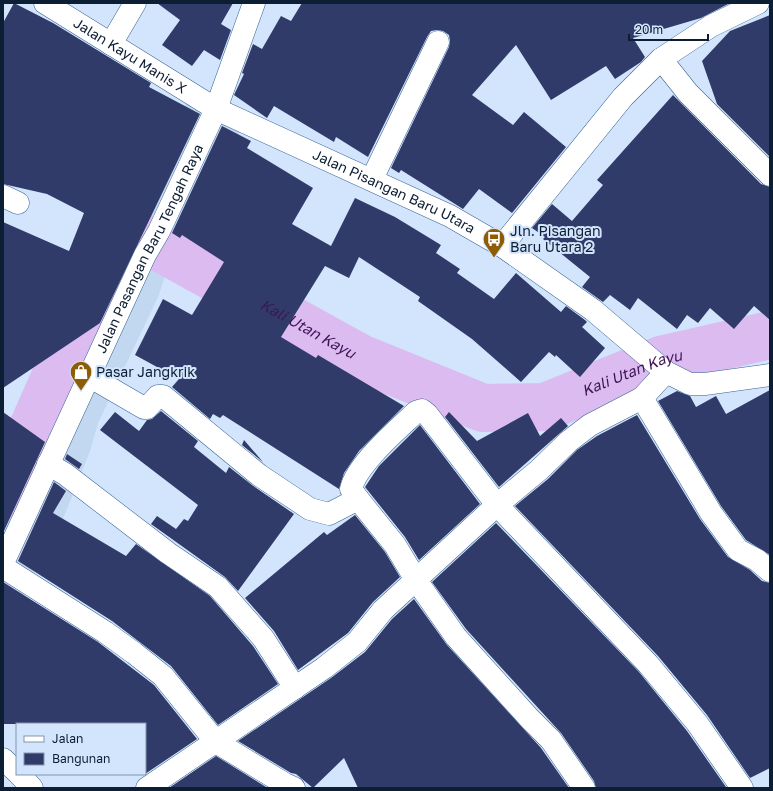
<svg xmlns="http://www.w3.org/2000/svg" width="773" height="791" font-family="'Golos Text',sans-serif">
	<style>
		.built { fill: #c2d7f0 }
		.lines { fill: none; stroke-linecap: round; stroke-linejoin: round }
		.river { stroke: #dcbbf0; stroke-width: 48 }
		.building { fill: #313b6a }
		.minor-casing { stroke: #366293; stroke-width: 23 }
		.tertiary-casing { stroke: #366293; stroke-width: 23 }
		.minor { stroke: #fff; stroke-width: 22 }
		.tertiary { stroke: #fff; stroke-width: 22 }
		.labels { text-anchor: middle; stroke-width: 4; stroke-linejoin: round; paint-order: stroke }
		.street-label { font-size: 14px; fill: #0c1e33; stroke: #d2e5fc }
		.poi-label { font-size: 14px; fill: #0c1e33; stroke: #d2e5fc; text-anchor: start }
		.water-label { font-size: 15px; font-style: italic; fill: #3f1554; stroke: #d2e5fc }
	</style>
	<rect width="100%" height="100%" fill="#d2e5fc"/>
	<path class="built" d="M197,95L246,120L192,224L170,261L158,297L98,423L90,451L65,514L49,543L3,637V495L84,310L186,104Z"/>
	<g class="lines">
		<path class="river" id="s1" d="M3,495L114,244L128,239L141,237L360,358L483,408L545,407L661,360L770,335"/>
	</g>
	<path class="building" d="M14,3L53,23L151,83L149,87L200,114L100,323L3,388V222L69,251L84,213L47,194L3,184V23Z
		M157,3H233L221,24L231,30L220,60L204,50L192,66L162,45L180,20Z
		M302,3H730L701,18L633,38L645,57L641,62L615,79L606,66L551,100L516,45L472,95L513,125L524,112L566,147L512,213L479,189L463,209L401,170L399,173L391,168L449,47L450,41L449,35L443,31L437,30L431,31L427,37L368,157L336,137L334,142L274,106L267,118L234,95L244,74L242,73L253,44L262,49L281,16L291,21Z
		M770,15V157L717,104L702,61L730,31Z
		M673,95L761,184L770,187V320L754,306L734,329L710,308L698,323L687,315L677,329L638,298L630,310L610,295L603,302L582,287L590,277L543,239L545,237L532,228L552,204L572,221L603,185L597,180Z
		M222,126L251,141L247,148L313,188L292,224L331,246L355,198L395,217L441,245L436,253L460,269L457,273L494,299L516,273L561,312L566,306L585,320L587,322L582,327L605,348L580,377L556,355L555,357L549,352L521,382L472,339L418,301L420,297L359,257L349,278L325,266L281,337L316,358L318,355L404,406L359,451L344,473L339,489L223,415L220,418L213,414L210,419L172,387L179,379L135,355L163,299L192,315L224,262L182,235L180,238L172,233Z
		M770,390V555L746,540L721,506L658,401L677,391L690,396L696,407L716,396L726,414Z
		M161,411L198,441L194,447L226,473L229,467L252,485L294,514L238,591L225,577L151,524L157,516L176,529L184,519L188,521L198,505L100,430L115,412L139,431L147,420L152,419Z
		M3,412L45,442L3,533Z
		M449,412L477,441L528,413L540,436L561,418L568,426L499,487L445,417Z
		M637,415L700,519L728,557L750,570L762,581L770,583V768L750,778L707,715L658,656L515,506L548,479L577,450L597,436Z
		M420,425L480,504L419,560L405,537L365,487L379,466Z
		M244,440L263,462L242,445Z
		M67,454L82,464L79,469L65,459Z
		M54,482L66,491L53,513L126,556L136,544L210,596L253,646L278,684L218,725L171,666L112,621L18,561Z
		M355,515L385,552L400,577L373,602L348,633L298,670L274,631L245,598L324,532L327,535Z
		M496,523L639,672L687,731L726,787L596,788L594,781L561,733L466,629L432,582Z
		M3,582L98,642L154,685L197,739L145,774V724H3Z
		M414,599L447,645L541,748L569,788H358L344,758L313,788L296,774L291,773L238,741L331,678L365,652L392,619Z
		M216,756L266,787L169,788Z"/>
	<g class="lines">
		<g class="minor-casing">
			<g id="minor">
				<path id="s2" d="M45,3L216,109"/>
				<path d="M111,44L135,3"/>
				<path d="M661,59L688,93L770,175"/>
				<path d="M372,179L438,42"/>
				<path d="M3,196L18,203"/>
				<path d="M502,246L623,97L661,59L711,26L758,3"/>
				<path d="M89,376L144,408H147L158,396H163L259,475L310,509L329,514L358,499L395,545L416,580L456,637L530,719L551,740L584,788"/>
				<path d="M642,398L711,513L738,550L757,560L770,571"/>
				<path d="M48,464L65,474L168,553L218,587L263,638L295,688"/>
				<path d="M358,499L351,489C356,465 399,428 416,412L422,410L427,414L497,505L648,664L697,723L742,788"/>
				<path d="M3,567L105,632L134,653L163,676L216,742L285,784L294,788"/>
				<path d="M3,759L17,772"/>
				<path d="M19,774L32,788"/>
				<path d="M147,788L324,668L357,642L383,610L497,505L539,470L569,441L590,425L642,398L666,372"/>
			</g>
		</g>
		<g class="tertiary-casing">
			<g id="tertiary">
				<path id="s3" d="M216,109L450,216L502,246L593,310L666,372L690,384H705L770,375"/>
				<path id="s4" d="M3,563L145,255L159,231L216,109L254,3"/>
			</g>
		</g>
		<use href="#minor" class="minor"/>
		<use href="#tertiary" class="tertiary"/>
	</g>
	<defs>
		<g id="bus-pin" transform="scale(1.15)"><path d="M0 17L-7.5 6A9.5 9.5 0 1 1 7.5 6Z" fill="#8d5c05" stroke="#d2e5fc"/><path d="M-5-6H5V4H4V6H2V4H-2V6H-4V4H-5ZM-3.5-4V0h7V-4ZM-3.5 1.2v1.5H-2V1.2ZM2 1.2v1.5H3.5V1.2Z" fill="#fff"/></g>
		<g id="shop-pin" transform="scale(1.15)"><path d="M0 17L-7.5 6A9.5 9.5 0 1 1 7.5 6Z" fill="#8d5c05" stroke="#d2e5fc"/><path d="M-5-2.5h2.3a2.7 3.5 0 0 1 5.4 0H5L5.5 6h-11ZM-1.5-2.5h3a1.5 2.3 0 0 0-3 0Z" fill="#fff"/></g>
	</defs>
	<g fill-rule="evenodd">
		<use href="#bus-pin" x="494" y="239"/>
		<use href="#shop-pin" x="81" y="372"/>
	</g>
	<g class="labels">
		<g class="street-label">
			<text dy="5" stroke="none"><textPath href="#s2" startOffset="100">Jalan Kayu Manis X</textPath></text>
			<text dy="5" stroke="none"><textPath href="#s3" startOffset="196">Jalan Pisangan Baru Utara</textPath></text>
			<text dy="5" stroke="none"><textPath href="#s4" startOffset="347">Jalan Pasangan Baru Tengah Raya</textPath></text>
		</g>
		<g class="poi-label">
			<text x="510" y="236">Jln. Pisangan<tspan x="510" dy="16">Baru Utara 2</tspan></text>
			<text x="96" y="377">Pasar Jangkrik</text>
		</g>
		<g class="water-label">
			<text dy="5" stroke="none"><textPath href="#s1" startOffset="493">Kali Utan Kayu</textPath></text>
			<text dy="5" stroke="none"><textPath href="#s1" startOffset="841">Kali Utan Kayu</textPath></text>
		</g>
	</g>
	<rect width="773" height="791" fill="none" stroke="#0c1e33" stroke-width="8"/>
	<rect x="16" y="723" width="130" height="52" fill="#d2e5fc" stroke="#8395ac"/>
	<rect x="24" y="736" width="20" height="6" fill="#ffffff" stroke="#8395ac"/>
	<text x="52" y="743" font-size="12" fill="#0c1e33">Jalan</text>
	<rect x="24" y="753" width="20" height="12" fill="#313b6a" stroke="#8395ac"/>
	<text x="52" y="763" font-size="12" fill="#0c1e33">Bangunan</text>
	<path d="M629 34v6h79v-6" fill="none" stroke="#0c1e33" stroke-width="2"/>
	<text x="635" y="34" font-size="12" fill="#0c1e33" stroke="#d2e5fc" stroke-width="3" paint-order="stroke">20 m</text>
</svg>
